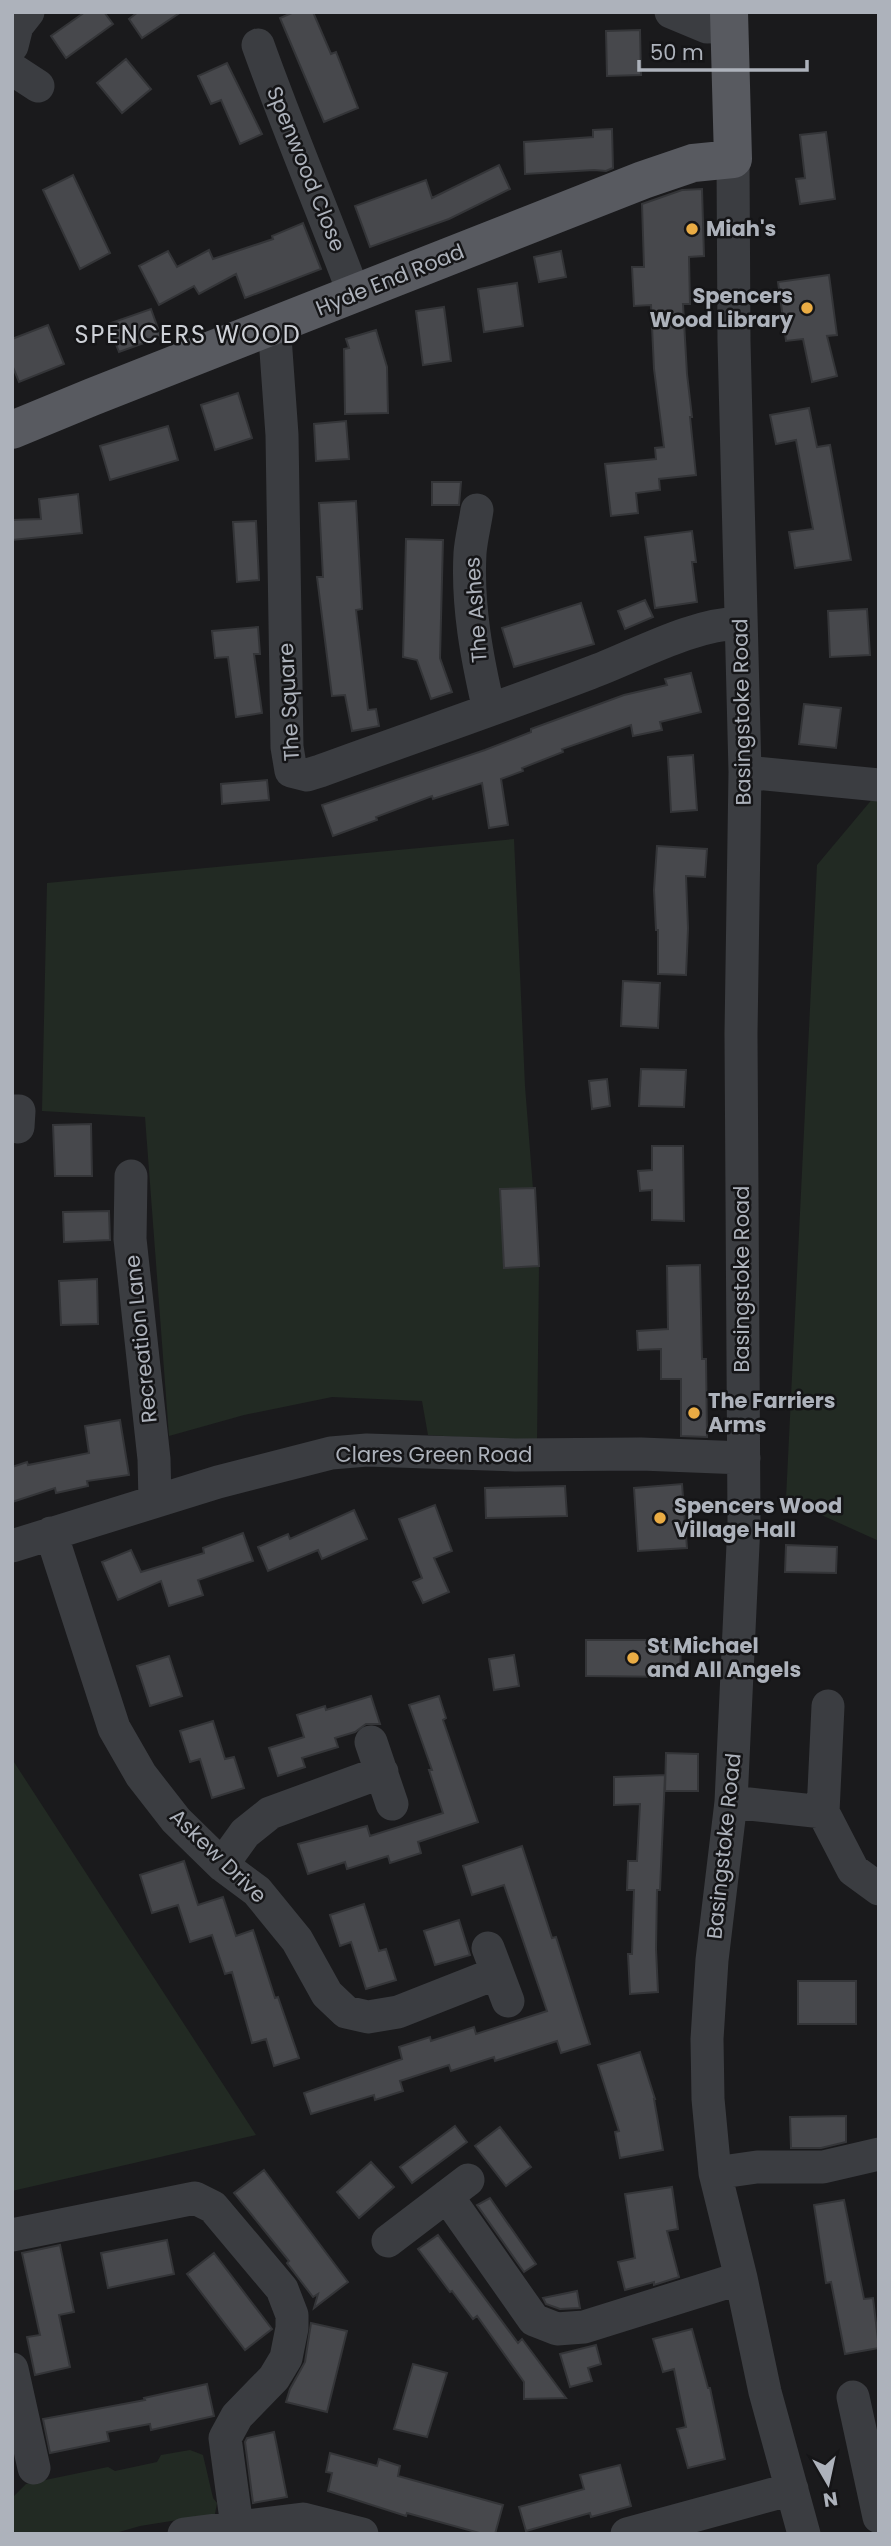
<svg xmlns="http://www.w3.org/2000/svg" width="891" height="2546" font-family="Poppins,sans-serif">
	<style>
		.green { fill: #222a23 }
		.building { fill: #47484c; stroke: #343538; stroke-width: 2 }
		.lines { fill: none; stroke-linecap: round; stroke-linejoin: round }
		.minor { stroke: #3b3d41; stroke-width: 33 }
		.major { stroke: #585a60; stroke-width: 38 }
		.poi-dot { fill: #eaac44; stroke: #151517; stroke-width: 2.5 }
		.labels { text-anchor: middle; stroke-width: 5; stroke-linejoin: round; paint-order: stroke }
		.street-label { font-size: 21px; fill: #adb2bb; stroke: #151517 }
		.poi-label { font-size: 21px; font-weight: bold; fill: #adb2bb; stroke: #151517; text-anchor: start }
		.quarter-label { font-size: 24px; letter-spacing: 2px; fill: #ced1d7; stroke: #151517 }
	</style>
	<rect width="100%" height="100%" fill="#1a1a1c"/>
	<path class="green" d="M879,791V1541L786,1499L817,865Z
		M514,839L525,1086L539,1266L537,1442L428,1435L422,1401L332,1397L244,1415L169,1436L145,1117L42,1111L47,883Z
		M12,1759L256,2135L12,2191Z
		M190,2450L203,2455L213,2498L217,2503L215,2514L140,2526L112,2534H13L14,2496L26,2484L108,2467L115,2471L157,2462L161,2455Z"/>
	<path class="building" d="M85,12H104L113,24L66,58L51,36Z
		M138,12H181L142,38L129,19Z
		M294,12H313L331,54L336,52L358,108L324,122L280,18Z
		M640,30L641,75L607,76L606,31Z
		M126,59L151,89L122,113L97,83Z
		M227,63L262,134L240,144L221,100L211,104L198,76Z
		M612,129L613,168L606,171L594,170L525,174L524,142L593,137V130Z
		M826,132L835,199L800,204L796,179L805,178L800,135Z
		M499,165L510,189L449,219L370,247L355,206L426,180L432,198Z
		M73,175L110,253L80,269L43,190Z
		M702,189L704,256L689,257L690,304H683L687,374L692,417H690L696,475L659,479L660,490L636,493L638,513L611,516L605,464L656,459L655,448L664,447L654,369L651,305L634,306L632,267H644L642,204L682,190Z
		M303,223L321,269L245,298L236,274L199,294L194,286L159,305L139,266L168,251L177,267L209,250L213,259L273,239L272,236Z
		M561,251L566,277L539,282L534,257Z
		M829,275L837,335L827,336L837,376L812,382L803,339L786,341L778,282Z
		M517,283L523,326L484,332L478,289Z
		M444,307L451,361L423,365L416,311Z
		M151,309L161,337L119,352L108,324Z
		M48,325L64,364L19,382L12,365V339Z
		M376,330L387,367L388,413L345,414L344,349L349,348L346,339Z
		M238,393L252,438L215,450L201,405Z
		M809,408L817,447L830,445L851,560L795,568L789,532L813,529L796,440L776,444L770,415Z
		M346,421L349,459L316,461L314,424Z
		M168,426L178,460L110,480L100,446Z
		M432,482H461L459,505H432Z
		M78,494L82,533L12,540V520L41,519L39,499Z
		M356,501L362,609L356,610L368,710L376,709L379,726L352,731L345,695L332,696L317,577H323L319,503Z
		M256,521L259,580L237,582L233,522Z
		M692,531L696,562H692L697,602L655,608L645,537Z
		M406,539L443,540L440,658L452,692L431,699L417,660L403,657Z
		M645,600L653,617L625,629L618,611Z
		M581,603L594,644L514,667L502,628Z
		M867,609L870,655L830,657L828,611Z
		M258,627L260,654H254L262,713L236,717L228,657L215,658L212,631Z
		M691,673L701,712L660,722L662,730L633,736L631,725L562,749L563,752L522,768L523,771L501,779L508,825L489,828L482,783L433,799L432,796L376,817L377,820L333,836L322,805L485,750L531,732V729L624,695L667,685L665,679Z
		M804,704L841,708L836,748L799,744Z
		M693,755L697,810L671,812L668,757Z
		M267,780L269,800L222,804L221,784Z
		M657,846L707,849L705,877L686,876L688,928L686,975L658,974V930H656L654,890Z
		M623,981L660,983L658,1028L621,1026Z
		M641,1069L686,1070L684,1107L639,1106Z
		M607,1079L610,1106L592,1109L589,1081Z
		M91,1124L92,1176H55L53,1125Z
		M652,1146H683L684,1221L652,1220V1190L640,1191L638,1171L652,1170Z
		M535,1188L539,1266L504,1268L500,1189Z
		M109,1211L110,1240L64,1242L63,1212Z
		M700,1265L702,1359H706L707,1437L681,1436V1379H661V1349L638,1350L637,1331L668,1329L667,1266Z
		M97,1279L98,1324L61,1325L59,1281Z
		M120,1420L129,1475L87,1481L88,1486L56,1493L55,1488L12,1502V1467L27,1462L28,1465L89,1453L85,1426Z
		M682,1484L687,1548L638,1551L634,1488Z
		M565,1486L567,1516L486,1518L485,1488Z
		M435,1505L452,1551L434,1558L449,1592L423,1603L413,1582L422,1578L399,1519Z
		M354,1510L367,1539L322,1559L318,1550L268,1571L258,1547L288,1534L290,1539Z
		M243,1533L253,1561L198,1580L203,1595L169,1606L161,1581L118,1600L102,1562L131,1550L141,1572L204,1553L203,1548Z
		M786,1545L837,1547L836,1573L785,1572Z
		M586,1640H681L680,1677L586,1676Z
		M514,1655L519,1686L494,1690L489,1659Z
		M169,1656L182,1696L150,1706L137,1666Z
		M371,1696L380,1724H366L355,1732L335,1738L338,1747L302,1758L305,1767L278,1776L269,1748L304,1737L297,1715L325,1706L326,1710Z
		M439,1696L446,1718L443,1720L478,1822L418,1842L421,1853L390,1863L388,1856L347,1869L345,1862L308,1874L298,1844L367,1826L370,1836L443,1813L429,1770H432L409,1705Z
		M213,1721L225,1759L234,1757L244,1788L212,1798L200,1759L190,1762L180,1731Z
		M666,1753L698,1754V1791H665Z
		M665,1775L660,1890H657L656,1949L658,1992L630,1994L628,1954H632L634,1890H627L628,1861H637L640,1804L614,1805V1777Z
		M522,1846L552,1938L556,1937L590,2044L561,2053L557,2041L495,2061L494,2057L451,2071L449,2065L400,2081L403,2091L375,2100L374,2095L311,2114L304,2093L402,2059L399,2047L430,2037L431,2041L474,2027L476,2034L547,2011L504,1885L472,1895L463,1866Z
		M184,1861L198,1905L223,1897L236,1936L253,1930L275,1998L278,1997L299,2058L274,2066L266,2039L252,2043L232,1972L225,1974L212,1935L190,1942L178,1905L152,1913L140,1875Z
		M364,1904L379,1951L386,1949L396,1980L366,1989L351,1942L340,1946L330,1915Z
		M459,1920L470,1955L435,1965L424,1931Z
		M798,1981H856V2024H798Z
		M640,2052L655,2099H654L663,2150L620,2158L615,2132L619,2131L598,2065Z
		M846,2116V2142L821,2148H791L790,2117Z
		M455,2126L467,2142L412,2183L400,2167Z
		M500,2127L531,2167L506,2186L475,2146Z
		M371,2162L394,2187L359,2218L337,2192Z
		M264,2170L348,2282L314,2308L318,2294L313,2297L287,2263L289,2261L234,2193Z
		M672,2187L678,2229L667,2231L679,2277L654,2285V2282L625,2290L618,2262L635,2258L625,2194Z
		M490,2198L536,2264L524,2272L477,2205Z
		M844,2200L864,2299L873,2298L879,2348L845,2354L831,2282L826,2283L814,2205Z
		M438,2235L518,2343L522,2339L566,2398L524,2399V2382L477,2316L473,2319L452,2291L450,2292L418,2249Z
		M167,2240L174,2274L108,2288L101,2253Z
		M60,2245L74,2312L59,2315L70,2367L35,2375L27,2337L40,2335L22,2253Z
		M214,2253L272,2329L245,2350L187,2274Z
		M577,2291L580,2308L560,2309L546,2304L543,2298Z
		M311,2323L347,2331L327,2412L286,2402L290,2389L305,2362Z
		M692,2329L708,2388H710L725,2459L688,2468L677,2429L686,2427L674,2369L663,2372L653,2339Z
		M596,2345L601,2364L588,2368L592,2381L570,2387L560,2354Z
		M413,2364L447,2373L427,2437L394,2429Z
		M207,2384L214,2416L151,2430L150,2424L107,2432L109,2441L50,2453L43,2419L145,2400L144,2398Z
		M274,2432L287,2497L253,2503L245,2442L247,2438Z
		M330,2453L377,2466L379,2459L400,2466L398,2476L503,2505L495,2534H483L407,2513L406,2516L328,2491L332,2473L326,2472Z
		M620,2465L631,2506L591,2517L590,2513L526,2531L519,2507L584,2489L580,2475Z"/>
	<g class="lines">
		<path class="minor" d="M671,12L707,27L730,26
			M258,45C288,129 323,211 354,294
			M12,46L17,26L28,12
			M12,69L38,86
			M733,159L734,341L745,772L741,1034L744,1523L731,1802L712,1960L707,2039L708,2099L715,2173L741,2278L765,2392L804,2534
			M271,328L275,337L282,435L287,747L291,771L307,775L320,771C410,738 501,707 590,673C636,656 691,624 741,623
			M477,510C475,524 471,539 470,553C467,606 477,658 489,710
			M745,772L879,785
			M12,1111H19L18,1127
			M131,1176L130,1239L154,1459L155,1501
			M51,1533L114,1728L141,1775L176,1820L222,1865L257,1891L297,1940L327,1994L346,2012L368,2017L398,2012L497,1973
			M12,1546L218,1482L331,1453L367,1450L515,1455L641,1454L744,1458
			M371,1742L392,1804
			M731,1802L823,1812L853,1870L879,1889
			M823,1812L828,1706
			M222,1865L245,1833L270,1813L382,1772
			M488,1948L508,2001
			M715,2173L757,2167H823L879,2154
			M447,2196L534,2320L557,2329L584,2327L741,2278
			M12,2235L195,2198L213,2207L282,2289L292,2315V2328L286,2358L274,2378L237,2416L225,2438L238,2534
			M388,2241L468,2180
			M12,2369L34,2468
			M853,2397L879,2517
			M184,2534L303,2519L362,2534
			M627,2534L792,2489"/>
		<path class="major" d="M12,430L92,397L643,180L693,163L733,159L729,12"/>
	</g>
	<g class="poi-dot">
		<circle cx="692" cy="229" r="7"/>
		<circle cx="807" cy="308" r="7"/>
		<circle cx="694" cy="1413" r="7"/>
		<circle cx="660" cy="1518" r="7"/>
		<circle cx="633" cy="1658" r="7"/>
	</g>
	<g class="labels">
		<g class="street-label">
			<text transform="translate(306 169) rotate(68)" y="7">Spenwood Close</text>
			<text transform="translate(390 280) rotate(-22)" y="7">Hyde End Road</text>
			<text transform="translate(476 610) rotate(-94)" y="7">The Ashes</text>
			<text transform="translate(289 702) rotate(-93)" y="7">The Square</text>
			<text transform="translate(742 712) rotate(-91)" y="7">Basingstoke Road</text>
			<text transform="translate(742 1279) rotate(-90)" y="7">Basingstoke Road</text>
			<text transform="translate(141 1339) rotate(-96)" y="7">Recreation Lane</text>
			<text x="434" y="1462">Clares Green Road</text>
			<text transform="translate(724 1846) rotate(-84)" y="7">Basingstoke Road</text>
			<text transform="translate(218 1856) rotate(44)" y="7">Askew Drive</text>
		</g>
		<g class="poi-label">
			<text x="706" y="236">Miah's</text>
			<text x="793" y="303" text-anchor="end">Spencers<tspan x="793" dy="24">Wood Library</tspan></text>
			<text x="708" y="1408">The Farriers<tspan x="708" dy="24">Arms</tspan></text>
			<text x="674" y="1513">Spencers Wood<tspan x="674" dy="24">Village Hall</tspan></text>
			<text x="647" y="1653">St Michael<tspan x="647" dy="24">and All Angels</tspan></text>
		</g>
		<g class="quarter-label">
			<text x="188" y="343">SPENCERS WOOD</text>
		</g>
	</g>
	<rect width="891" height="2546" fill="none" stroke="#adb2bb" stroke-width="28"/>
	<g transform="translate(828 2483) rotate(171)" stroke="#151517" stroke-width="5" paint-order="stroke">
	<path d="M0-5L12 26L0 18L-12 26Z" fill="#adb2bb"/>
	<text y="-10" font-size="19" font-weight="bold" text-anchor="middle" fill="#adb2bb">N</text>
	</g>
	<path d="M639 60v10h168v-10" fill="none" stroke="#adb2bb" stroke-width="3.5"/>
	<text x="650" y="60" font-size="21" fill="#adb2bb" stroke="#151517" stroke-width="5" paint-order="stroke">50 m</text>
</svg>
